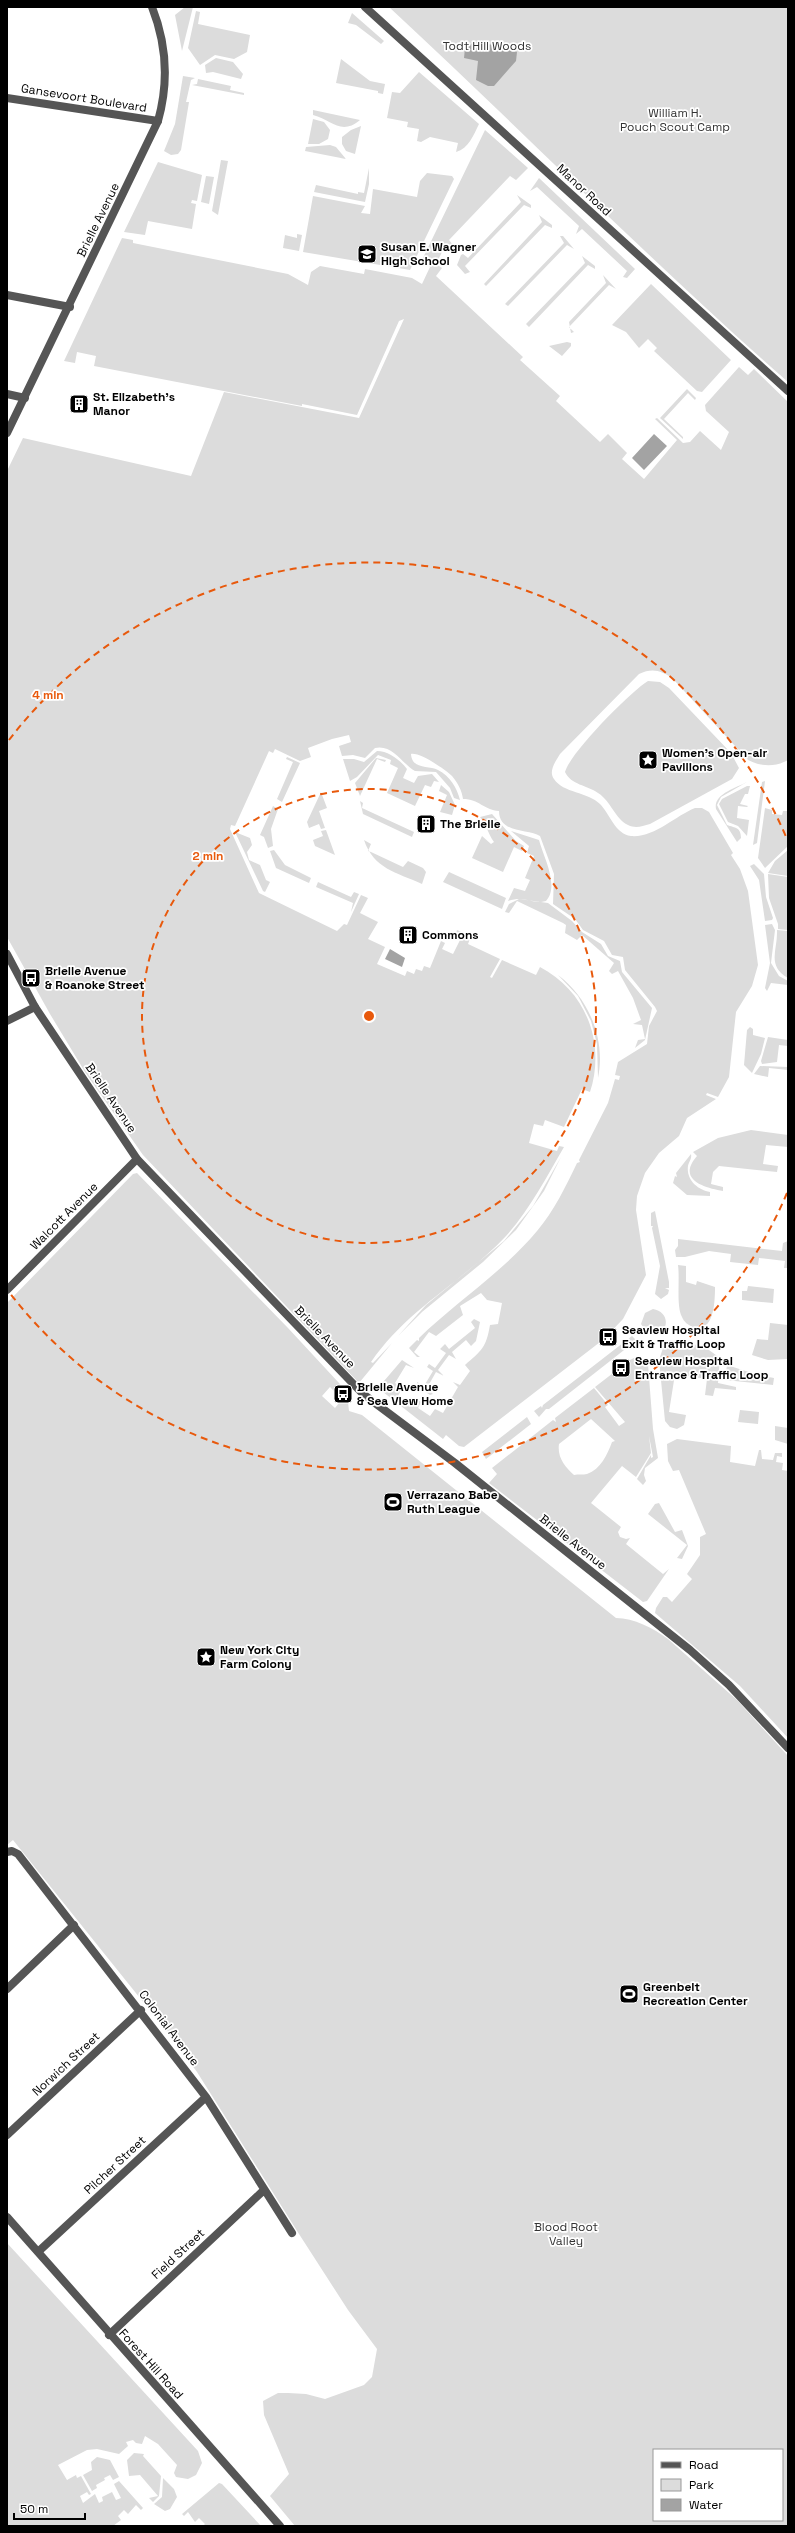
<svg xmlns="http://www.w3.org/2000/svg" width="795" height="2533" font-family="'Space Grotesk',sans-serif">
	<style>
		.green { fill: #dcdcdc; fill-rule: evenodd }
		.water { fill: #a3a3a3 }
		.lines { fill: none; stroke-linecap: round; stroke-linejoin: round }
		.minor { stroke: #555; stroke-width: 8 }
		.tertiary { stroke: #555; stroke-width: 8 }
		.ring { fill: none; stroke: #e8590c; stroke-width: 2; stroke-dasharray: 7 5 }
		.labels { text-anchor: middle; stroke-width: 3.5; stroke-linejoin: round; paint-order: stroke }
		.park-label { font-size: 12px; fill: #333; stroke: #fff }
		.street-label { font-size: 12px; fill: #000; stroke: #fff }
		.poi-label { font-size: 12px; font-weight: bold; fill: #000; stroke: #fff; text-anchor: start }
		.centre { fill: #e8590c; stroke: #fff; stroke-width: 2 }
		.ring-label { font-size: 12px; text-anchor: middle; font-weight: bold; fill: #e8590c; stroke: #fff; stroke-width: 3.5; stroke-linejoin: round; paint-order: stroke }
	</style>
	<rect width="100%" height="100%" fill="#fff"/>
	<path class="green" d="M185,7H193L182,51L175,15Z
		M389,7H788V382C651,262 523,131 389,7Z
		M196,11L200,12L198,24L250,35L247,52L234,59L215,55L200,65L188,48Z
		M352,13L384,41L381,44L356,25L348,23Z
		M216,58L233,62L243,74L241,79L213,72L206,73L205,65Z
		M341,59L370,81L385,84L383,94L378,93V91L336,83Z
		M419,72L479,124C473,136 469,148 456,152L458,143L430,137L421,142L417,141L419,129L407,127L408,122L387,118L392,92L400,93Z
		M183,76L195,78L191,80L186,102H189L181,150L178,154L171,155L164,151L175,124Z
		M198,79L231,86L230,90L244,93V95L192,85L197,84Z
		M313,110L360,120C341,136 332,120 313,115Z
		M313,119L324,122L330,130L328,139L319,144H308Z
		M361,126L355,154L346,151L342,144V137L351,130Z
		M485,130L528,168L516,180L510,176L449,240L454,246L446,244L436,264L442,268L436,276L523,357L520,360L560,396L556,401L600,442L608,434L627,453L622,459L644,479L677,440L655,419L657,418L683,443L690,442L700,431L721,450L729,432L706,411L705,405L739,367L748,375L754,369L788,402V760C776,767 761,767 748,760L673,679C661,670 652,668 639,674L560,754C556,761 548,771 554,779C563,793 588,792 600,804C610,814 615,834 631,836C654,838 675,816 695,808H702L709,812L733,853L731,855L740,869L748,891L758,965L752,986L736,1012L729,1077L718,1097L707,1093L706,1095L716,1099L687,1118L679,1136L659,1153L645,1173L637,1196L636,1210L646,1275L623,1319L604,1339L464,1447L459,1446L446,1435L443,1439L378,1388L402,1360L414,1368L406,1365L395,1383L402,1388L398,1396L413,1406L418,1400L421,1402L418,1408L430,1416L435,1409L443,1413L458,1387L453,1382L460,1385L470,1371L465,1365C482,1350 486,1348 490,1325L498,1324L502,1303L487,1300L481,1293L460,1306L463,1315L436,1336L429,1332L414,1352L420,1357H417L409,1348L417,1340L419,1341V1338C457,1301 503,1272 537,1231C554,1211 566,1186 577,1163L580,1162L579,1160L608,1103L615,1079L619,1080L620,1076L615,1075L618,1062L647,1044L649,1026L657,1011L655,1007L625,970L623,957L612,955L604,941L583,930L575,919L553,904L554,874L540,836C529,829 499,834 499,811C484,810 479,799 463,799C462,791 458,783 452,776C446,770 420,752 411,754C412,770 429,765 438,770C450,776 457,788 460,800L454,798L450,788L436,772L415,771C402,764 393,744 375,748L365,758L353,755L342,756L339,746L351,742L349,735L332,739L308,748L311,757L300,761L275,749L273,753L269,751L235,826L231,825L230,829L259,893L337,931L344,924L347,925L361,895L368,898L360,913L378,922L368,939L385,947L377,964L405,976L407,971L414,974L416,969L422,971L424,966L430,968L441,941L445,943L442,949L453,954L460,940L455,937L457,930L471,936L468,944L500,959L490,977L492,978L502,960L536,975L540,967C586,991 606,1043 590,1092L582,1089L564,1127L545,1120L543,1126L534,1124L529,1143L557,1151L559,1146L564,1147C546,1178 530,1209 506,1236C463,1282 408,1308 371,1362L373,1363L392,1343L359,1383L143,1155L85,1072L50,1014L7,937V471L23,438L191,476L224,392L359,418L404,319L399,321L357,415L302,404V406L94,366L96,356L77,352L75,363L64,361L122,238L133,240V243L288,274L308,285L311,272L320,266L364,274L365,269L412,278L422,284L430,267L421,262Z
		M330,145L336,147L346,159L305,151L306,147Z
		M221,160L228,161L218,215L212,211Z
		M158,162L202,175L197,201L192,200L191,203L196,204L192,229L148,221L145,235L124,232Z
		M369,168V184L365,202L314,192L316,185L358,194V192L364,193Z
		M427,173L452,176L454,179L410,270L303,252L313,196L365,206L361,213L370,214L373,189L417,197L420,181Z
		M206,176L214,177L209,204L201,202Z
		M539,178L635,269L627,278L623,277L627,271L582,229L576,234L579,226L537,187L530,191Z
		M517,195L531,205V208L524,205L465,266L470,272L465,274L457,265L461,255L463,254L468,258L521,202Z
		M539,215L552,225V228L545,225L486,286L484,284L542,222Z
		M297,234L302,235L299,251L283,248L285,235L297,238Z
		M560,236H563L574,249L567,245L508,306L505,304L564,243Z
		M582,256L595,266V269L588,265L529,327L526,324L585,263Z
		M603,275L616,289L609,285L569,327L574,332L571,333L569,322L606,283Z
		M651,284L731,360L702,392L697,391L654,351L657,348L648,339L639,348L626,332L612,325Z
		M567,342L571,343V346L562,356L549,346Z
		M687,389L696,398L695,400L688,393L664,419L683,437V439L660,418Z
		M648,681L660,682L669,688L731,753L739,768L732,779L650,824C642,826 636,829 628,825C615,819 611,801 598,793C587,785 571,785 565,772C570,753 630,692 648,681Z
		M377,751C389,751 401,761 407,769L403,778L414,783L418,776L432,774L439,782L434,781L431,787L425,785L415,806L387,793L398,768L390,764L391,760L378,755L357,777L350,781L343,759H354L364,762Z
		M287,757L300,763L282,802L277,799L293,762L286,759Z
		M376,758L386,760L385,762L377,759L360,796L355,783Z
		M765,781L757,843L753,845L762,782Z
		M747,782L721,797L717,805L727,825C735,828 741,827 741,838L737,842L716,809C713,794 736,788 747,782Z
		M441,785L449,792L455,805L452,815L440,812L447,795L439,791Z
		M747,786H750L748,794H745L740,804L748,806L747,807L738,806L737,818L749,820L747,836L738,826L728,822L719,804L722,799Z
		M321,792L327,808L319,811L325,828L321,829L319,824L309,828L307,822Z
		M360,801L363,803L362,808L414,832L412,837L363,814Z
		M273,806L278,809L271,829L273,846L268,848L264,837L260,835Z
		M765,808L772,810V814L782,815L783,811H788V846L765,868L758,858Z
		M492,814L516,841L524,846L522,851L514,847L503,872L472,858L482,836L491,844L494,842C487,832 487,825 480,817Z
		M326,830L335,855L315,846L313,840L323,836L321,831Z
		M511,831L539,840C543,856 560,886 546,901C532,905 526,895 508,901L514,888L525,891L530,880L525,878L534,856L527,853L529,846Z
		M235,832L250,838L252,845L247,852L249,860L260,865L266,880L270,882L265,892L263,891Z
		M364,840L371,844L368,851L371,852L403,867L408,861L423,868L426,872L422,884C396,872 374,869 364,840Z
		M274,850L285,865L311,878L309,883L276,868L270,851Z
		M788,850V876L768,873L775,861Z
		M754,864L764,874L766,897L773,918L772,920L765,921L759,880L750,866Z
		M449,872L506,898L502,909L443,882Z
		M768,874L788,877V930L778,929V924L769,898Z
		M318,882L351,897L354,892L359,894L351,912L353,903L316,887Z
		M519,899L548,903L572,921L582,932L601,944L608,956L620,961L622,972L652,1008L645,1040L635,1048L638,1040L645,1039L642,1025L633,1024L641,1020L633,998L618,971L612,974L609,971L614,963L582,935L577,940L565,933L566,925L563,923L517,901L509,913L505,912L509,904Z
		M772,924L775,930L771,963L779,976L788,981V985L771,983L767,991L765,988L770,963L765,925Z
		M777,930L788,931V978C766,965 778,950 777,930Z
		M558,975C589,998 606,1040 598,1078L597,1044L591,1021L578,996Z
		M750,1027L753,1029V1035L765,1038L761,1054L752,1073L744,1065L747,1030Z
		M768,1037L788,1040V1046L779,1045L777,1062L762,1064L761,1061Z
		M760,1066L788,1067V1070L769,1068L768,1077L754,1074Z
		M751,1130L788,1135V1147L766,1145L763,1164L778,1166L777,1172L719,1166L713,1172L711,1184L723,1187V1191C705,1188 676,1180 697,1156L693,1152L718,1138Z
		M691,1154C692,1159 689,1161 688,1166C686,1180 698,1190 710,1192V1196L687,1195L673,1183L675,1176L677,1177L676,1173Z
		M561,1157L544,1191L516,1230L483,1262L422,1312L398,1336L426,1305L504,1241L533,1206Z
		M137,1173L288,1328L339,1383L347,1393L349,1411L362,1415L616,1618C634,1618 653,1628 668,1639L737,1700L788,1756V2526H295L270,2496L289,2474L264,2415L263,2401L278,2393H288L306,2394L325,2399L364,2385L372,2377L377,2349L348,2310L299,2234L197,2072L168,2033L13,1840L7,1845V1303L133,1174ZM330,1387L339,1396L337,1398L339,1403L335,1408L322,1396ZM654,2450H782V2520H654Z
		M655,1211L669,1282V1288H665L669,1290L668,1294L661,1299L655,1294L660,1266L652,1228L653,1226H651V1213Z
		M678,1239L782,1251L783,1243L788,1241V1268H784L785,1261L759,1258L758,1265L730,1262L731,1254L709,1251L685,1257H676L675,1250L678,1246Z
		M678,1265L686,1266V1282L696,1285L697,1281L715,1287C715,1302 714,1334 693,1327C688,1325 684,1322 682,1317C676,1306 680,1280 678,1265Z
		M748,1286L774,1289L773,1303L742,1300V1291H747Z
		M653,1309C663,1311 668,1318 665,1327L656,1335L648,1334L641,1324L645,1313Z
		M474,1319L480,1322L476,1341L471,1346L466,1340L452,1352L456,1359L449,1355L438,1370L444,1376L436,1372L427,1388L433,1394L430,1395L417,1386V1382L424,1386L433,1371L427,1367L429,1364L435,1368L446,1353L440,1349L445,1344L449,1349L475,1328L471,1322Z
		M770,1323L788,1325V1359L768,1360L752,1355L757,1339L768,1340Z
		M632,1336L635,1339L633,1343L549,1409H546L539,1417L534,1411L541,1406L542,1408L543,1405Z
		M677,1344L702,1345L720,1358L718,1383L736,1387V1390L715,1388L713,1396L705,1395L707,1379L675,1374L669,1412L686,1415L684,1425L677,1429L670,1427L665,1421L659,1360L663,1348Z
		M638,1356L643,1358L648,1364L653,1429L658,1458L645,1468L644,1475L646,1481L643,1485L637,1479L651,1455V1458L653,1457L649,1436L651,1453L636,1477L622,1466L591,1503L621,1527L618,1532L620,1537L626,1539L630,1538L626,1544L663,1574L669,1569L647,1601L643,1602L489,1483L497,1474L492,1468L553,1420L556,1422L555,1418L594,1388L608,1405L605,1407L619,1426L625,1422L595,1387L630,1360ZM591,1419L615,1441L612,1442C607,1455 601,1469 587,1474C583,1475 578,1474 574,1475C565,1467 557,1457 559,1444Z
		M727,1365L758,1375L774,1378L773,1385L725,1380Z
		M740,1410L759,1412L758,1424L738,1422Z
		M527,1417L531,1424L486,1459L482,1452Z
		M775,1426L788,1428V1444L775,1440Z
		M677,1439L731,1446L730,1462L755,1466L759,1450H761L762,1459L773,1460L775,1453H782V1457L777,1456L776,1462L783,1463L782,1470L788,1471V1738L740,1686L655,1613L656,1608L663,1597H667L672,1602L692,1579L687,1574L700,1555V1537L706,1534L679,1470L673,1471L668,1461L667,1444Z
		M659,1503L675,1532L682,1530L688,1546L682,1559L677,1558L687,1545L648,1514L655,1504Z
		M7,2243L198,2451L202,2463L196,2475L188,2479L176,2477L174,2473L177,2465L158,2444L145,2436L142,2444L136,2443L133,2440L126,2442L128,2446L119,2454L97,2449L87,2450L58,2465L67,2480L76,2475L77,2478L81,2476L91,2494L89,2495L87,2492L80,2496L83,2503L95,2494L99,2503L103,2501L102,2497L112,2492L116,2500L121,2498L114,2484L119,2481L143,2508L141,2510L136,2505L128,2514L124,2510L118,2516L121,2520L113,2526H7Z
		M134,2453L144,2454L143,2456L161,2476L159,2496L153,2502L149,2498L158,2496L140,2475L129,2476L127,2460Z
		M97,2457L110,2460L119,2477L113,2480L110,2475L104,2478L105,2480L96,2485L97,2488L92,2491L83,2475L92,2470L91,2462Z
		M163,2478L174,2489L177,2497L170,2509L165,2511L154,2504L162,2497Z
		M219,2483L222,2484L261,2526H203L205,2524L199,2518L195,2522L188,2512L184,2516L182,2514Z"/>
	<path class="water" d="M474,42L507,47L517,52L516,61L494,86H488L476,80L478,61L464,58L465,48Z
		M654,434L667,446L644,470L632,458Z
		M390,949L405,958L402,967L385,959Z"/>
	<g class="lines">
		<path class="minor" d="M7,98L158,121
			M7,295L70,307
			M7,394L25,398
			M7,1021L35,1007
			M7,1290L137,1159
			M7,1852L12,1851L18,1854L206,2097L292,2233
			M7,1989L74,1925
			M7,2135L141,2010
			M39,2251L206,2097
			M109,2335L264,2190"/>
		<path class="tertiary" d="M365,7L788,391
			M7,433L158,121C169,82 167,45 152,7
			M7,954L35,1007L137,1159L363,1394L455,1463L690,1650L729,1685L788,1748
			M7,2217L280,2526"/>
	</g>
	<g class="ring">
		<circle cx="369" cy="1016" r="227"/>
		<path d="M787 1193A454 454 0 0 1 9 1292M9 740A454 454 0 0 1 787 839"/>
	</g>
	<defs>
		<g id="school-square" transform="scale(1)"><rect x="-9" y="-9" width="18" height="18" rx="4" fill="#000" stroke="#fff"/><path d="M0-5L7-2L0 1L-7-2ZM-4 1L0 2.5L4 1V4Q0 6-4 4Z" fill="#fff"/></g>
		<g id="building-square" transform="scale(1)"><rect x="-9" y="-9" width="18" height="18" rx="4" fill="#000" stroke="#fff"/><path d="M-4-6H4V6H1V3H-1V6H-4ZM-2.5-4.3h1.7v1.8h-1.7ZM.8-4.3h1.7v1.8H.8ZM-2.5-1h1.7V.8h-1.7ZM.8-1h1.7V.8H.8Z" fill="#fff"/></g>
		<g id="sight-square" transform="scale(1)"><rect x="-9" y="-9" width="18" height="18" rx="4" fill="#000" stroke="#fff"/><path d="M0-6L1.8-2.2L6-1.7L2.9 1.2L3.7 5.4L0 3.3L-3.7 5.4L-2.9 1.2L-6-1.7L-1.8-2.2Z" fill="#fff"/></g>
		<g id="bus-square" transform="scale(1)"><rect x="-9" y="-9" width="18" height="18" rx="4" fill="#000" stroke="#fff"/><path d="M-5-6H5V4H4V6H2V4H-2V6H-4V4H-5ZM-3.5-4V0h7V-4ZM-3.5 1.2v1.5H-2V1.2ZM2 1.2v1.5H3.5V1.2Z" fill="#fff"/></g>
		<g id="stadium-square" transform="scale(1)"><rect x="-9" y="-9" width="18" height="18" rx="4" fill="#000" stroke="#fff"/><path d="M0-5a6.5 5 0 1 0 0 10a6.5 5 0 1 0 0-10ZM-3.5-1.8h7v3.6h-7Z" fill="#fff"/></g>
	</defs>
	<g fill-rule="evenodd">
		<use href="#school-square" x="367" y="254"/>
		<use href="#building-square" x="79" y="404"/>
		<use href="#sight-square" x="648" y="760"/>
		<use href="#building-square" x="426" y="824"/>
		<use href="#building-square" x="408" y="935"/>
		<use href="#bus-square" x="31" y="978"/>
		<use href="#bus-square" x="608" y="1337"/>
		<use href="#bus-square" x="621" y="1368"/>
		<use href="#bus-square" x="343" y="1394"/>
		<use href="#stadium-square" x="393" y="1502"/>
		<use href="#sight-square" x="206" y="1657"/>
		<use href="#stadium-square" x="629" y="1994"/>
	</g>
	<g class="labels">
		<g class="park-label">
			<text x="487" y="50">Todt Hill Woods</text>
			<text x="675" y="117">William H.<tspan x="675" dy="14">Pouch Scout Camp</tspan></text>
			<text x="566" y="2231">Blood Root<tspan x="566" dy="14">Valley</tspan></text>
		</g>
		<g class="street-label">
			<text transform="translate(84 98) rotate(9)" y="4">Gansevoort Boulevard</text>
			<text transform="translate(584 190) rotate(43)" y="4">Manor Road</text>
			<text transform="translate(98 220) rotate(-64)" y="4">Brielle Avenue</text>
			<text transform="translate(111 1098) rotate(56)" y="4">Brielle Avenue</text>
			<text transform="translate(64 1216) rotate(-45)" y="4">Walcott Avenue</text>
			<text transform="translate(325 1337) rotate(46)" y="4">Brielle Avenue</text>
			<text transform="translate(573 1542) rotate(38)" y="4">Brielle Avenue</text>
			<text transform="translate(169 2028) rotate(53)" y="4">Colonial Avenue</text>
			<text transform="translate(66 2064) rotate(-43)" y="4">Norwich Street</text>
			<text transform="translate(115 2165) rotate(-43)" y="4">Pilcher Street</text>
			<text transform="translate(178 2254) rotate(-43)" y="4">Field Street</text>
			<text transform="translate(151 2364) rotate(48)" y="4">Forest Hill Road</text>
		</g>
		<g class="poi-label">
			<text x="381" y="251">Susan E. Wagner<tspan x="381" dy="14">High School</tspan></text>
			<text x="93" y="401">St. Elizabeth's<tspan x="93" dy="14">Manor</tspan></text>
			<text x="662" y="757">Women's Open-air<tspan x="662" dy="14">Pavilions</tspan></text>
			<text x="440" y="828">The Brielle</text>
			<text x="422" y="939">Commons</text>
			<text x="45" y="975">Brielle Avenue<tspan x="45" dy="14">&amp; Roanoke Street</tspan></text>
			<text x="622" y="1334">Seaview Hospital<tspan x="622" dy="14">Exit &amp; Traffic Loop</tspan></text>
			<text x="635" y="1365">Seaview Hospital<tspan x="635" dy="14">Entrance &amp; Traffic Loop</tspan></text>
			<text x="357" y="1391">Brielle Avenue<tspan x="357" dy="14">&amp; Sea View Home</tspan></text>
			<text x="407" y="1499">Verrazano Babe<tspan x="407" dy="14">Ruth League</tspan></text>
			<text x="220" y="1654">New York City<tspan x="220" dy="14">Farm Colony</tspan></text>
			<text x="643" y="1991">Greenbelt<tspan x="643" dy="14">Recreation Center</tspan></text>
		</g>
	</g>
	<circle cx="369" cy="1016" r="6" class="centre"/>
	<g class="ring-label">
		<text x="48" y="699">4 min</text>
		<text x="208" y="860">2 min</text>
	</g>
	<rect width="795" height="2533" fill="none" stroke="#000000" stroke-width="16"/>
	<rect x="653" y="2449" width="130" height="72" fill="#ffffff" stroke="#999999"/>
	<rect x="661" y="2462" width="20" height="6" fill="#555555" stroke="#999999"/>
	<text x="689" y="2469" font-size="12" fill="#000000">Road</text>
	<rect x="661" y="2479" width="20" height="12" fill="#dcdcdc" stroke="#999999"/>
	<text x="689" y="2489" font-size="12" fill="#000000">Park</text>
	<rect x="661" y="2499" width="20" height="12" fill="#a3a3a3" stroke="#999999"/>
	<text x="689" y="2509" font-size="12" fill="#000000">Water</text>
	<path d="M14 2513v6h71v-6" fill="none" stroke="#000000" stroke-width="2"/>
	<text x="20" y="2513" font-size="12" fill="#000000" stroke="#ffffff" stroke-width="3" paint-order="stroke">50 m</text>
</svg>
